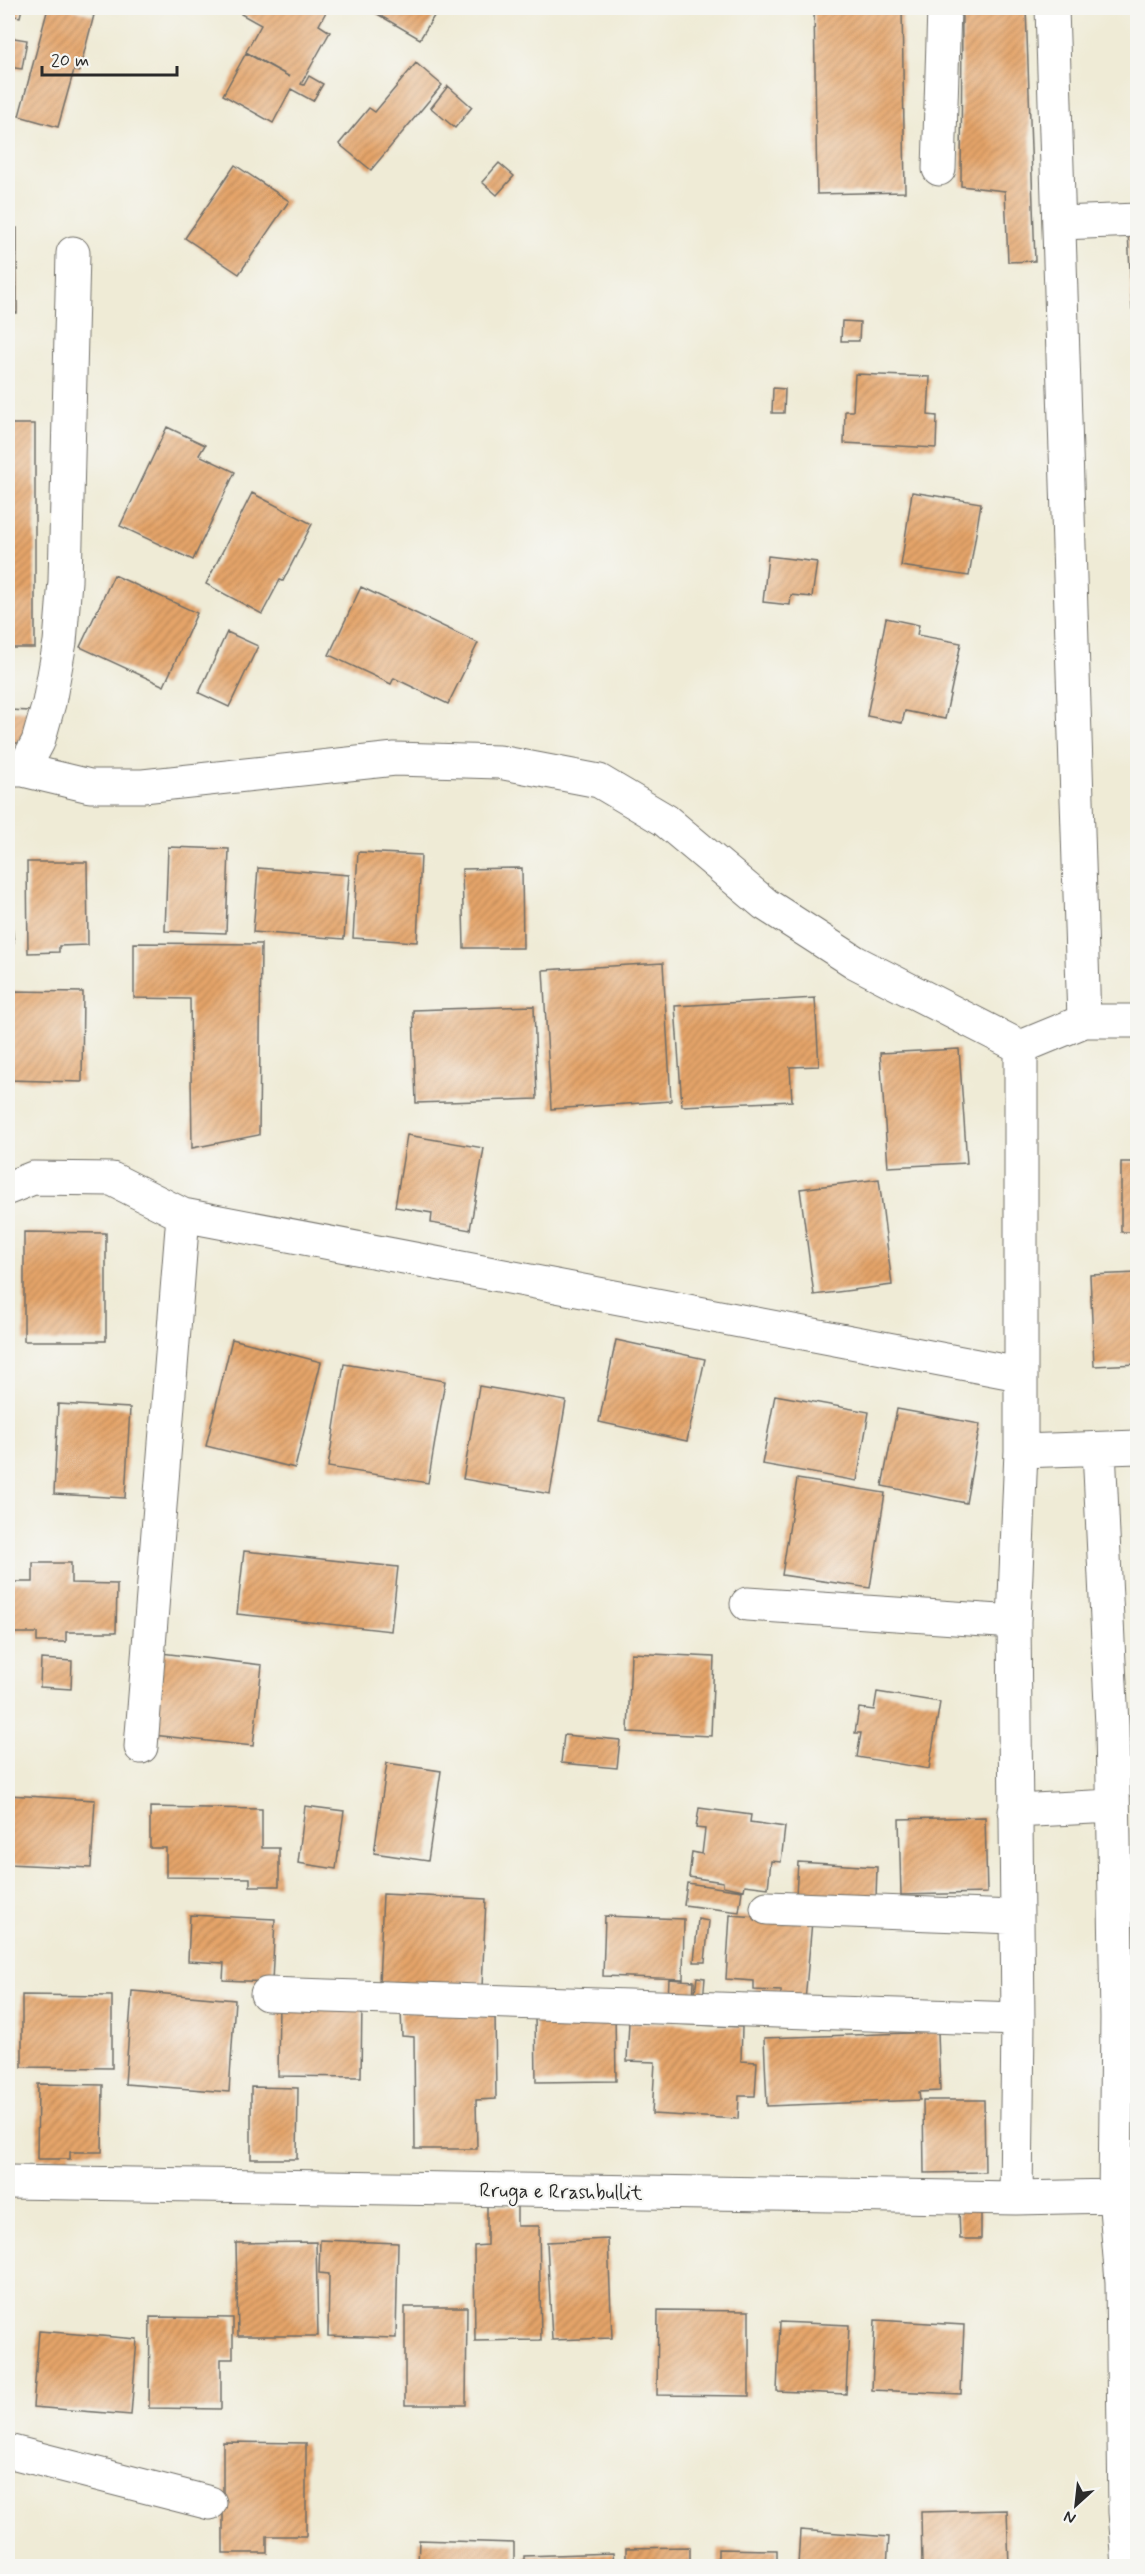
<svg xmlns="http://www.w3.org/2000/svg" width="1145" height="2574" font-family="Mynerve,sans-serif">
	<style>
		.building { fill: url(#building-hatch) }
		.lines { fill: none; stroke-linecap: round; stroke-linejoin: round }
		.minor-casing { stroke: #706e67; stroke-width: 35 }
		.minor { stroke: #fff; stroke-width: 33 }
		.labels { text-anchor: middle; stroke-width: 4.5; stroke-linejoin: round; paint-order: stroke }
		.street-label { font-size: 20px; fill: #2b2b2b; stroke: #f6f6f2 }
	</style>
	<defs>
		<pattern id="building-hatch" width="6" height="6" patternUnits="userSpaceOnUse" patternTransform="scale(1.5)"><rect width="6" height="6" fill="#e5a469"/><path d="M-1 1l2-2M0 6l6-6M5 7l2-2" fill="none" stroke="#ba8657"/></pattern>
	</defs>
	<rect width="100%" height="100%" fill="#f6f6f2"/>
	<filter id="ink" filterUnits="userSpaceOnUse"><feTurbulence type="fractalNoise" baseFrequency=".0167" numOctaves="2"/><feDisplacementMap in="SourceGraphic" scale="12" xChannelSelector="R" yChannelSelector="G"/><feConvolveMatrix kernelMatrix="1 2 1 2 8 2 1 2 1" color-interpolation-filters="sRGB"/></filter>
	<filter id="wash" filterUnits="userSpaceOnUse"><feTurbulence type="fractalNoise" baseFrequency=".008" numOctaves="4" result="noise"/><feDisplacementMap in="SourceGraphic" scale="24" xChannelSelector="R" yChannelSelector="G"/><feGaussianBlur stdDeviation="1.35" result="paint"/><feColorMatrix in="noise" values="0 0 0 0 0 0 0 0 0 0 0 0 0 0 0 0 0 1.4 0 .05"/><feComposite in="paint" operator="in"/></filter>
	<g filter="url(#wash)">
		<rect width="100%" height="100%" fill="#efebd6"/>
		<g id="blocks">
			<path class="building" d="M8,8H22L20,17L8,15Z
				M48,8H67L94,15L79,72L74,70L58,127L19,116Z
				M245,8H328L319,25L330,32L301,84L304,85L309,76L323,84L313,101L291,89L273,123L223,95L246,53L290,77L246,52L261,25L241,14Z
				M367,8H439L420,39Z
				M814,8H902L905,192L817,194Z
				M962,8H1026L1035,261L1008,262L1005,191L961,186Z
				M8,37L27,40L22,69L8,67Z
				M416,63L442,85L371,170L339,144L369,108L375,112Z
				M448,86L472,107L455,128L431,108Z
				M499,163L514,176L497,195L482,182Z
				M235,165L289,201L239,274L185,238Z
				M8,228H17V313H8Z
				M1128,232H1138V309H1132Z
				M842,321L860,322L859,341H841Z
				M855,374L930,377L928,415L937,416L936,448L844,443L845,411H853Z
				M773,388L785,389L784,413H772Z
				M8,424H35V648H8Z
				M167,427L205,445L199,455L235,472L193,560L120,526Z
				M912,492L981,503L969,576L901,566Z
				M252,493L312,524L283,581L280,580L262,614L206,584Z
				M768,556L817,562L812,597L791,595L790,605L763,602Z
				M114,575L197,613L164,686L80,647Z
				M361,587L478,643L448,704L394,678L391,684L329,655Z
				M886,618L919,625L917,635L961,643L945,719L905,711L902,723L867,716Z
				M227,632L258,646L229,707L199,693Z
				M8,710L30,711L31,730L20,743H8Z
				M168,847L229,849L226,933L165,931Z
				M358,852L421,855L417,942L353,938Z
				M27,862H87L88,945L59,946V952L28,953Z
				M258,868L349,875L344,939L253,932Z
				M522,868L523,948H464L462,869Z
				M8,893L14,943H8Z
				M134,943L261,944L259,1135L192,1148L190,999L134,998Z
				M663,963L671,1101L551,1109L543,970Z
				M8,991L83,992L82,1082L8,1080Z
				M815,998L819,1066L790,1067L792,1101L682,1106L675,1006Z
				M534,1006L537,1099L416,1103L413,1010Z
				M959,1049L967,1163L888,1167L880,1053Z
				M407,1135L484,1148L470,1230L431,1223L432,1213L395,1207Z
				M1121,1162H1138V1232H1121Z
				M879,1179L892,1285L814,1295L800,1189Z
				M24,1232L106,1233V1341H24Z
				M1138,1273V1364L1094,1366L1090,1275Z
				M232,1339L321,1362L295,1468L206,1446Z
				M616,1340L705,1359L687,1441L599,1422Z
				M344,1364L445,1381L428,1483L328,1467Z
				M479,1386L566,1401L550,1494L463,1479Z
				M775,1395L869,1412L857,1481L762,1464Z
				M58,1404L130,1408L125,1498L54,1494Z
				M897,1409L980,1424L966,1503L882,1486Z
				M797,1479L885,1493L870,1588L782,1575Z
				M244,1551L398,1567L391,1631L237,1614Z
				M33,1563H71V1583L117,1584L116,1632H66V1642H37V1633H8V1582H33Z
				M1132,1584H1138V1616H1132Z
				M161,1653L262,1665L253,1746L153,1735Z
				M631,1653L714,1657L711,1736L628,1732Z
				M41,1659L72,1661L71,1689L40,1687Z
				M877,1692L940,1702L929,1769L857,1757L861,1733H855L859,1708L874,1710Z
				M564,1735L620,1740L617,1768L561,1763Z
				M387,1763L441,1771L428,1861L374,1853Z
				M8,1795L95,1800L91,1868L8,1864Z
				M305,1806L344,1811L336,1869L298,1863Z
				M150,1807L262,1809V1848H279V1886H250V1878L166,1877V1848H150Z
				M699,1808L751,1815L750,1822L785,1827L781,1862L771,1861L768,1888L745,1885L744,1890L723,1886V1882L689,1877L692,1852L702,1854L705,1829L696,1828Z
				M985,1817L987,1893L901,1895L899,1819Z
				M798,1862L877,1867L876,1899L796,1895Z
				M687,1883L742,1891L739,1912L684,1905Z
				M383,1894L486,1899L482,1987L379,1983Z
				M190,1915L275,1919L272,1982L223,1980L224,1963L188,1961Z
				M730,1915L812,1921L805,2001L781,1999V1991L754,1990V1981L726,1979Z
				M605,1916L684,1919L683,1979L603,1976Z
				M698,1919L709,1921L705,1962H694Z
				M697,1977L705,1978L703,2001L694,2000Z
				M669,1979L694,1981L693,2001L668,1999Z
				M132,1991L235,2000L229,2092L125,2084Z
				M22,1995L112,1996V2068L22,2067Z
				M279,2001L362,2002L361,2077L278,2076Z
				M401,2011H495L496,2099L476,2100L477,2149H415L414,2037L402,2036Z
				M615,2013L616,2081L536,2082L535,2014Z
				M629,2022L742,2027L741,2061L757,2062L755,2096H739L738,2119L652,2114L655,2062L627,2061Z
				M938,2032L940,2091L919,2092L920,2100L767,2106L764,2038Z
				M38,2084L103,2085L102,2152H70V2159H37Z
				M251,2087L298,2088L297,2159H251Z
				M923,2100H984L985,2172L924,2173Z
				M487,2206H517V2226H539L541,2340L475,2341L474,2246L487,2245Z
				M959,2209H981V2239H960Z
				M608,2239L612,2338L552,2340L547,2242Z
				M320,2240L398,2243L396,2338L328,2336L329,2274L319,2273Z
				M316,2242L318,2336H238L236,2243Z
				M405,2307H467L466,2405H405Z
				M658,2310L749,2311V2396L657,2395Z
				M150,2317L233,2318V2359H221V2409L149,2408Z
				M875,2320L964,2325L961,2394L872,2390Z
				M780,2322L849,2325L846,2394L777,2391Z
				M39,2331L137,2339L131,2415L33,2407Z
				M223,2442L306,2443V2536H267V2553H223Z
				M1007,2510L1009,2566H922L921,2512Z
				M800,2530L889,2537L887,2566H798Z
				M419,2540L514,2543V2566H418Z
				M690,2547V2566H626V2548Z
				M718,2549L777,2550V2566H718Z
				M613,2553L614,2566H524V2556Z"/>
		</g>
	</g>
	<g filter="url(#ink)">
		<use href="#blocks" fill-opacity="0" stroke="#706e67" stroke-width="1.5"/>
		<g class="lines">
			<g class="minor-casing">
				<path id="minor" d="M1052,8L1084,1021
					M939,169L944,8
					M1060,223L1138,220
					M8,770H23L90,786H143L395,759L499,762L599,781L665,820L765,904L855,962L1021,1047L1084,1021H1138
					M23,770L38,742L49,703L60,642L65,581L73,253
					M8,1188L33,1178L112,1179L183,1215L1019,1374
					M1099,1449L1112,1726L1117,2017L1115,2196L1122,2282L1125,2512L1129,2566
					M1021,1451L1138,1447
					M747,1604L1014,1622
					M141,1747L183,1215
					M1015,1811L1112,1806
					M767,1908L1015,1917
					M267,1994L1018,2019
					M8,2182L1016,2198L1115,2196
					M1016,2198L1018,2019L1014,1622L1021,1451V1047
					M8,2451L210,2503"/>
			</g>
			<use href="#minor" class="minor"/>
		</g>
	</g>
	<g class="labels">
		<g class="street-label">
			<text transform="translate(561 2191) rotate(1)" y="7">Rruga e Rrashbullit</text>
		</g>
	</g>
	<rect width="1145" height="2574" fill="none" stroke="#f6f6f2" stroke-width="30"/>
	<g transform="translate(1076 2505) rotate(207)" stroke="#f6f6f2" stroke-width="4.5" paint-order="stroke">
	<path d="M0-4.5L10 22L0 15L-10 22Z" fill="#2b2b2b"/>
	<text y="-9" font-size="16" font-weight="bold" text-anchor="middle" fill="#2b2b2b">N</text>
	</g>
	<path d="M42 66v9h135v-9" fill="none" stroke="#2b2b2b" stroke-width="3"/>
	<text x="51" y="66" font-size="18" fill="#2b2b2b" stroke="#f6f6f2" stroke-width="4.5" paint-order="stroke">20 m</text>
</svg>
